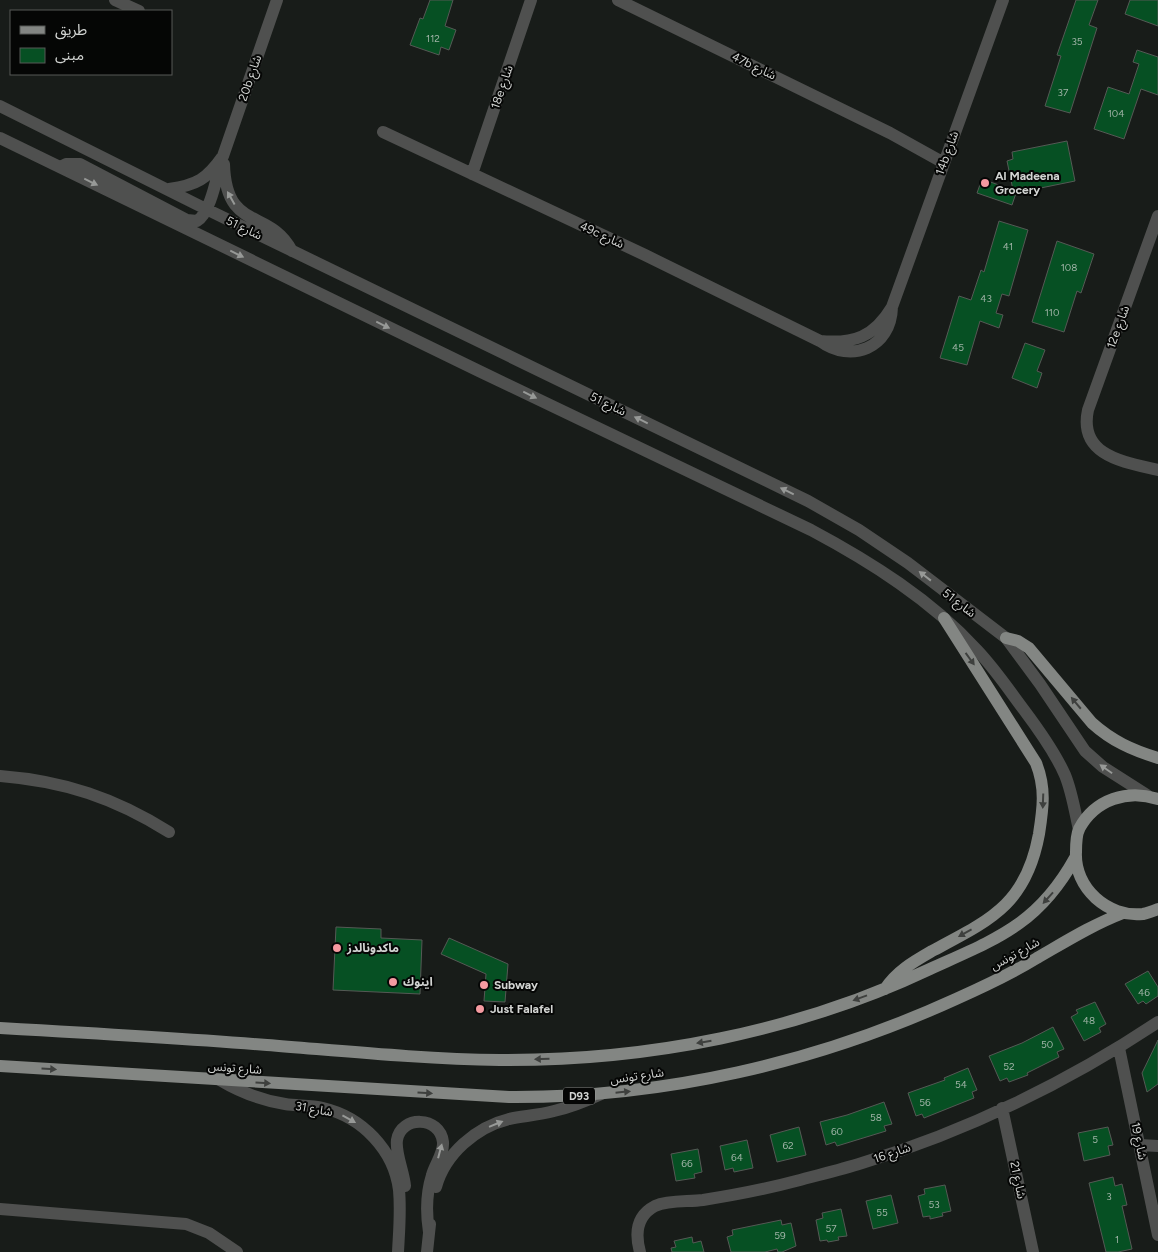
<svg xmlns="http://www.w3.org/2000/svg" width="1158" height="1252" font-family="Figtree,'Noto Sans Arabic',sans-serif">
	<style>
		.building { fill: #065023; stroke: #555955 }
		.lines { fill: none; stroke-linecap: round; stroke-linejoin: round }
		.minor { stroke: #4f504f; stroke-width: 12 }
		.major { stroke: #838683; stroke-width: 12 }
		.oneway { fill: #979997 }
		.oneway2 { fill: #3e403e }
		.poi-dot { fill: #f49aa0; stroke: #050605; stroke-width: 2 }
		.labels { text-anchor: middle; stroke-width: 4; stroke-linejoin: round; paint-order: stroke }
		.number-label { font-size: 10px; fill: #9fb3a6 }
		.shield { fill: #050605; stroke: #949694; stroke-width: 1 }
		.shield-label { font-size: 11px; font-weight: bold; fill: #d2d4d2 }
		.street-label { font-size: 12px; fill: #d2d4d2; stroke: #050605 }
		.poi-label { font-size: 12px; font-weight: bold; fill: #d2d4d2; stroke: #050605; text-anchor: start }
	</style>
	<rect width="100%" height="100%" fill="#181c19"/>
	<path class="building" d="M430,0H453L445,26L456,30L449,50L441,47L439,55L410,45L420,18L423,19Z
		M1076,0H1098L1089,25L1097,28L1070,113L1045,106L1061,56L1057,55Z
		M1130,0H1158V26L1125,14Z
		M1137,50L1158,57V95L1141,89L1124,139L1094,129L1108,87L1129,94L1139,64L1133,62Z
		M1067,141L1075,181L1016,193L1012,205L977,193L982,179L1013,190L1007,161L1013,159L1012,152Z
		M999,221L1028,230L1009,296L1002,294L996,313L1003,315L999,328L980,321L967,365L940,358L959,296L971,300L981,270L984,272Z
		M1057,241L1094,254L1081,293L1077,291L1064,332L1032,322Z
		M1025,343L1045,350L1037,371L1042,373L1037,388L1012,378Z
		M336,927L381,929V938L422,940L420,994L333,990Z
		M449,938L508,964L505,1002L484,1001L486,974L441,954Z
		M1148,971L1158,987V996L1146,1004L1143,1001L1138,1004L1125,984Z
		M1095,1002L1106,1024L1099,1028L1101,1032L1084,1041L1071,1017L1078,1013L1076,1010Z
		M1053,1027L1064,1049L1057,1052L1059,1057L1027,1073L1028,1075L1009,1082L1007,1078L1000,1081L989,1056L1022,1043Z
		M1158,1040V1084L1147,1092L1142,1073Z
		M968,1068L977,1090L972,1092L974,1098L924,1118L922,1114L916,1116L908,1093L945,1080L944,1078Z
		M884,1102L892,1124L884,1126L886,1131L837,1146L835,1142L826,1145L820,1122L847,1115Z
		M799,1127L806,1155L777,1162L770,1135Z
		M1108,1127L1113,1145L1108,1146L1110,1155L1084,1161L1078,1133Z
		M747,1140L753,1168L734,1172L733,1168L725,1170L720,1146Z
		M698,1149L702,1172L694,1174L695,1178L676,1181L671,1154Z
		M1113,1177L1115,1186L1122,1184L1127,1205L1122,1206L1132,1249L1118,1252H1106L1089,1183Z
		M945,1185L951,1211L942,1213L943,1216L930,1219V1216L923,1217L918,1196L925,1194L924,1189Z
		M891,1195L898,1223L873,1229L866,1201Z
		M841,1209L847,1236L838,1237L839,1240L828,1242L827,1240L820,1241L816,1220L823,1218L822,1213Z
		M781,1220L782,1225L791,1223L796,1246L782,1252H778L777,1249L765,1252H731L727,1237L733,1235L732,1230Z
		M692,1237L693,1243L701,1241L704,1252H672L671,1248L676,1247L674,1241Z"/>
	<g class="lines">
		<path class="minor" d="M115,0L139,11
			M618,0L890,133L944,163
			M0,106L206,209L808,501L859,530L908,563L1006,638L1040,684L1085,751L1103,767L1147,795
			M383,132L645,255L820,341C851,364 891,348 892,307
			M0,138L479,371L811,530C871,562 931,600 977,650C995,669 1009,690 1024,710C1039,730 1055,752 1065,775C1072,792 1075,812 1079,830
			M224,164C226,233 269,207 292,251
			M60,167L66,164H80L187,220L197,221C210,213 216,180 220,166
			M472,174L531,0
			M169,189C197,185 207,179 223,156L277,0
			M1158,216L1088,410C1078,456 1125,462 1158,470
			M820,341C854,344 874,337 892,307L1003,0
			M0,776C64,781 115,798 169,832
			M1119,1048L1158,1235
			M220,1080C240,1092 261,1100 285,1104C297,1106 310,1105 323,1108C362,1117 394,1150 399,1190C401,1211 399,1232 398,1252
			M1002,1108L1033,1252
			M1140,1145L1158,1146
			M405,1186C404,1172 395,1153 397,1140C401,1115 440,1116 443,1142C444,1153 435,1164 432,1175C426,1194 426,1213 429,1232
			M436,1187C445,1154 476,1127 509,1119C524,1116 539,1115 554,1111C571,1107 586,1101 601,1094
			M0,1209L186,1224L209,1233L237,1252
			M427,1252L430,1224
			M640,1252C635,1234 636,1216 655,1206C669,1200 688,1202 703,1200C735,1195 766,1189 796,1181C818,1175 840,1170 862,1163C965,1132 1068,1082 1158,1022"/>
		<path class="major" d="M1006,638L1018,641L1029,648L1092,723C1112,741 1132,750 1158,758
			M1158,799C1128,789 1095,799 1079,829C1076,836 1076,845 1076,852C1074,888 1108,918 1143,914C1148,913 1153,911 1158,909
			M885,989C897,971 913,962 932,951C990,920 1026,905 1039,834C1043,808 1046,788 1036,763L944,618
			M0,1028C89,1033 178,1038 267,1045C344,1051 422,1059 500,1060C647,1061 797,1032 930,969C996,939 1038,925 1075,858
			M0,1066L509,1097C663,1098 816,1063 956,999C983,987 1011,974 1037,958C1065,942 1092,925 1123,913"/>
	</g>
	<defs><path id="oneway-solid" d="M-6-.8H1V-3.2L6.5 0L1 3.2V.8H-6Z" transform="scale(1.25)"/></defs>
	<g class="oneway">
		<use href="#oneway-solid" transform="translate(91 182) rotate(26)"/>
		<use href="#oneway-solid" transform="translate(231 198) rotate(-119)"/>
		<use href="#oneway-solid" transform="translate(237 254) rotate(26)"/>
		<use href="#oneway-solid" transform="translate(383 325) rotate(26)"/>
		<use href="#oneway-solid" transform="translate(530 395) rotate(26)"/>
		<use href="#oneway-solid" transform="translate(641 420) rotate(-154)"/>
		<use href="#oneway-solid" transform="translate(787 491) rotate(-154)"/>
		<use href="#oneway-solid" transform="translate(925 576) rotate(-142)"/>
		<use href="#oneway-solid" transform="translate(1106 769) rotate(-145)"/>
		<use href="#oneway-solid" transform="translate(349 1119) rotate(29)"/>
		<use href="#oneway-solid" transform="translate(496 1124) rotate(-22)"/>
		<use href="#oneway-solid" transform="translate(440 1151) rotate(-75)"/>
	</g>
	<g class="oneway2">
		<use href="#oneway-solid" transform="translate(970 659) rotate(54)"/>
		<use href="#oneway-solid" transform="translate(1076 703) rotate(-130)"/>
		<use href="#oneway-solid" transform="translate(1043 801) rotate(92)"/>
		<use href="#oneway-solid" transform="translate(1048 898) rotate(132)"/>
		<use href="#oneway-solid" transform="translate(965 933) rotate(151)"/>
		<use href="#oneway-solid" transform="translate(860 998) rotate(160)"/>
		<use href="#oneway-solid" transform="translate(704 1042) rotate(171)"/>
		<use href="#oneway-solid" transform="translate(542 1059) rotate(178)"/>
		<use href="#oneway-solid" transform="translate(49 1069) rotate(4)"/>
		<use href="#oneway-solid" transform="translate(263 1083) rotate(3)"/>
		<use href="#oneway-solid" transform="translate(623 1092) rotate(-6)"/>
		<use href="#oneway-solid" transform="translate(425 1093) rotate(3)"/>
	</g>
	<g class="poi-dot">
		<circle cx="985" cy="183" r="5"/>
		<circle cx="337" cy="948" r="5"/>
		<circle cx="393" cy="982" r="5"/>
		<circle cx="484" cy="985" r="5"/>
		<circle cx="480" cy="1009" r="5"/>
	</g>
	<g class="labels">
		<g class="number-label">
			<text x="433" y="42">112</text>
			<text x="1077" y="45">35</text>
			<text x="1063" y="96">37</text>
			<text x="1116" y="117">104</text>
			<text x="1008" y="250">41</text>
			<text x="1069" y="271">108</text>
			<text x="986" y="302">43</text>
			<text x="1052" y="316">110</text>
			<text x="958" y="351">45</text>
			<text x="1144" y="996">46</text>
			<text x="1089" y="1024">48</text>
			<text x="1047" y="1048">50</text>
			<text x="1009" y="1070">52</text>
			<text x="961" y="1088">54</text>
			<text x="925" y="1106">56</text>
			<text x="876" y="1121">58</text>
			<text x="837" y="1135">60</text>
			<text x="1095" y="1143">5</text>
			<text x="788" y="1149">62</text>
			<text x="737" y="1161">64</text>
			<text x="687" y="1167">66</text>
			<text x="1109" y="1200">3</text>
			<text x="934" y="1208">53</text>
			<text x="882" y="1216">55</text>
			<text x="831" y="1232">57</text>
			<text x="780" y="1239">59</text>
			<text x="1117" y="1243">1</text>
		</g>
		<rect class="shield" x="563" y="1087.5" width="32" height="17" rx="4"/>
		<g class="shield-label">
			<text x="579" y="1100">D93</text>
		</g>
		<g class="street-label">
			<text transform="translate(754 66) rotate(26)" y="4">47b شارع</text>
			<text transform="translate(250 78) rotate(-71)" y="4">20b شارع</text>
			<text transform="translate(502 87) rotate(-71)" y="4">18e شارع</text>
			<text transform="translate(947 153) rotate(-70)" y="4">14b شارع</text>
			<text transform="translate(244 228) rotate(26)" y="4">شارع 51</text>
			<text transform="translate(602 235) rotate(25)" y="4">49c شارع</text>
			<text transform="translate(1118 327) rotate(-70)" y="4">12e شارع</text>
			<text transform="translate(608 404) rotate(26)" y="4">شارع 51</text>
			<text transform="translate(959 603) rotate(38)" y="4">شارع 51</text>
			<text transform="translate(1015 954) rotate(-29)" y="4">شارع تونس</text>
			<text transform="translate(235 1068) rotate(4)" y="4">شارع تونس</text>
			<text transform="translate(637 1076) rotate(-8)" y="4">شارع تونس</text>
			<text transform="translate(314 1109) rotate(10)" y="4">شارع 31</text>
			<text transform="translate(1139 1141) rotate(78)" y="4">شارع 19</text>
			<text transform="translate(892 1153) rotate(-19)" y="4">شارع 16</text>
			<text transform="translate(1018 1180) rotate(78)" y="4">شارع 21</text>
		</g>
		<g class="poi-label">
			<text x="995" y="180">Al Madeena<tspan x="995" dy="14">Grocery</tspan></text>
			<text x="347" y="952">ماكدونالدز</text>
			<text x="403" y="986">اينوك</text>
			<text x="494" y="989">Subway</text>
			<text x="490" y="1013">Just Falafel</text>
		</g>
	</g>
	<rect x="10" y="10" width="162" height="65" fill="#050605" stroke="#575857"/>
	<rect x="20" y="26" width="25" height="8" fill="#838683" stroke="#575857"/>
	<text x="55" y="35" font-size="15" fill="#d2d4d2">طريق</text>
	<rect x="20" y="48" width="25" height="15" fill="#065023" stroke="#575857"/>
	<text x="55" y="60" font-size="15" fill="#d2d4d2">مبنى</text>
</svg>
